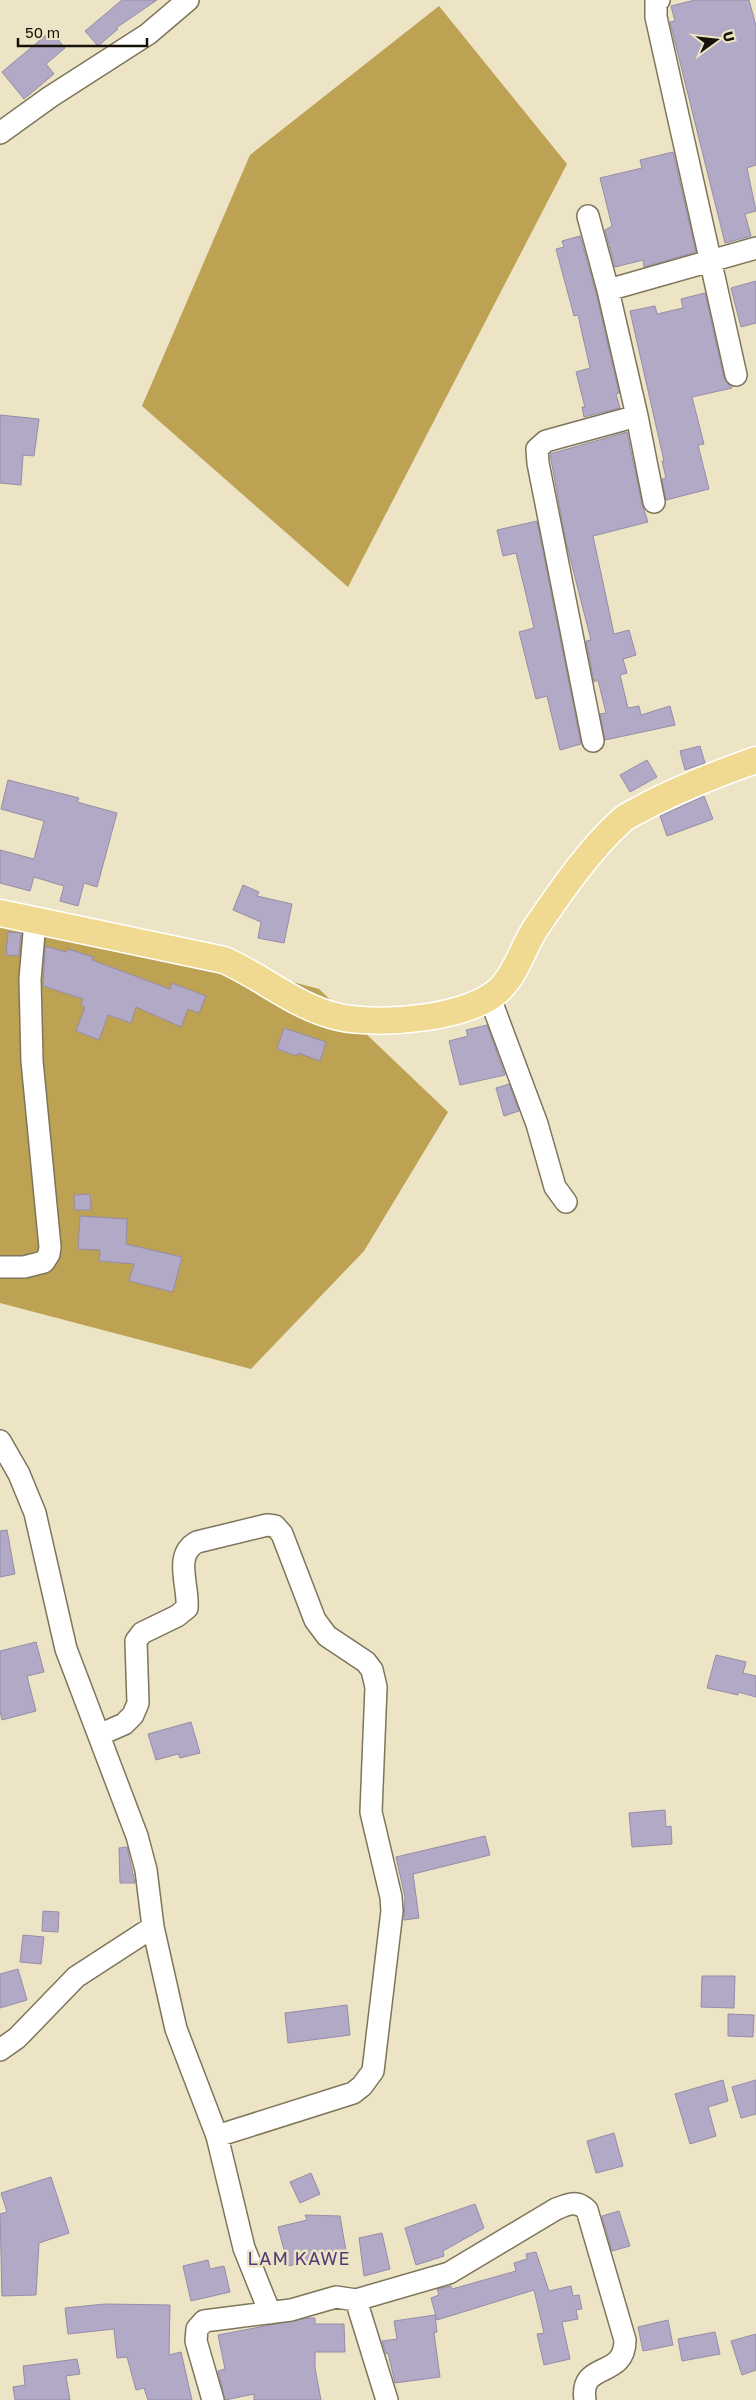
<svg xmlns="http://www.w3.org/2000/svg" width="756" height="2400" font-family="'Golos Text',sans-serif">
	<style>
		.forest { fill: #bda253 }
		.building { fill: #b1a9c5; stroke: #958da8 }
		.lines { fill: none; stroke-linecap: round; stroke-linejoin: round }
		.minor-casing { stroke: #7e755a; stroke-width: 24 }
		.major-casing { stroke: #fff; stroke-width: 29 }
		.minor { stroke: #fff; stroke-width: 21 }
		.major { stroke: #f0d991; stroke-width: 26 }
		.labels { text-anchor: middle; stroke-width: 5; stroke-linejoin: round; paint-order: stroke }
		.quarter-label { font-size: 18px; letter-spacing: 1px; fill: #513b78; stroke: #ede3c5 }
	</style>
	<rect width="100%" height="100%" fill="#ede3c5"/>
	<path class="forest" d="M439,6L567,164L348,587L142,406L250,155Z
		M0,904L319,989L448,1112L364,1251L251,1369L0,1303Z"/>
	<path class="building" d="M122,0H157L116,28L118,29L98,46L85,31Z
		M695,0H749L756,26V165L747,168L756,211L745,214L751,236L725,243L670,22L675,21L671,6Z
		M51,31L65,48L46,64L54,74L24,99L2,72Z
		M673,152L696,252L644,267L643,260L615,267L605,230L612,226L600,178L642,168L640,160Z
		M580,236L596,293L619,393L616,394L620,408L584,417L582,407H585L576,372L590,368L578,315L574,316L556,249L564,247L562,241Z
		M756,281V323L741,327L731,288Z
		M705,293L724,378L732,388L692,397L704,444L698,445L709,489L666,500L662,479L666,478L662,461H664L630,311L655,306L657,314L683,308L681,299Z
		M0,415L39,419L34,456L23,455L21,485L0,483Z
		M627,432L642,504L648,522L593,536L614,634L629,630L636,655L623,659L627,673L620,675L628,708L639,706L641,715L670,706L675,725L605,740L600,714L606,713L598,680L594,682L586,641L591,640L566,542L550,454Z
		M537,521L581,744L560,750L547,696L536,699L519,632L534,628L516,553L503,556L497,530Z
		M700,746L705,763L685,770L680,751Z
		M647,760L657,777L630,792L620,775Z
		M8,780L79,798L77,802L117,813L97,887L84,883L78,906L60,901L64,886L34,877L30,891L0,883V850L34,859L44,821L1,809Z
		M704,796L713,819L667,836L660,816Z
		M243,885L259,892L257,896L292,904L284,943L258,938L261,922L233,910Z
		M8,932L21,933L19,956L6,955Z
		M45,946L66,952L68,949L93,957L92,960L170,989L172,983L206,996L199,1013L188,1009L181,1027L136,1007L131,1023L108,1015L99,1040L76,1031L85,1007L81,1005L83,999L43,986Z
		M487,1025L505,1075L460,1085L449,1041L468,1036L466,1030Z
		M284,1028L326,1042L320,1061L298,1053L297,1056L277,1049Z
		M509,1084L519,1111L504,1116L496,1088Z
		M90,1194L91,1210H75L74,1195Z
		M80,1216L127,1219L126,1244L182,1257L173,1292L129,1281L134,1264L99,1261L100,1250L78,1249Z
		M7,1530L15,1574L0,1577V1531Z
		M36,1642L44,1672L27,1676L36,1711L2,1720L0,1711V1651Z
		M716,1655L746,1662L743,1673L756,1676V1697L738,1692V1695L707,1688Z
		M191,1722L200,1753L180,1758L178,1754L156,1760L148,1734Z
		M665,1810L666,1827L671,1826L672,1844L632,1847L629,1813Z
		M485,1836L490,1855L413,1874L419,1918L404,1920L405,1897L396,1857Z
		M127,1847L135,1883H120L119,1848Z
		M43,1911L59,1912L58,1932L42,1931Z
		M23,1935L44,1937L41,1964L20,1962Z
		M18,1969L27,2000L0,2008V1974Z
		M702,1976H735L734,2008L701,2007Z
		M347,2005L350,2035L288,2043L285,2013Z
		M728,2014L754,2015L753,2037L728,2036Z
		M723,2080L728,2101L708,2107L716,2136L690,2144L675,2094Z
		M756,2080V2114L741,2118L732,2087Z
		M614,2133L623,2166L596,2173L587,2141Z
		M311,2173L320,2194L300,2203L290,2182Z
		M51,2177L69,2233L39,2243L36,2295L2,2296L0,2214L7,2212L1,2193Z
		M475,2204L484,2228L443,2251L444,2256L416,2265L405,2228Z
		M619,2211L630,2246L612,2251L602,2216Z
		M305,2215L340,2216L346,2251L288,2266L278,2227L307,2220Z
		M382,2233L390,2269L364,2276L359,2238Z
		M536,2252L549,2291L571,2286L573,2296L579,2295L582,2309L576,2310L578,2319L562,2322L570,2359L544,2365L537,2334L544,2333L534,2290L437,2320L431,2298L439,2295L437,2289L451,2286L452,2289L516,2271L514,2263L527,2259L526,2254Z
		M208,2260L210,2269L224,2266L230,2292L191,2301L183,2266Z
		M105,2304L170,2305L169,2355L181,2352L192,2400H148L144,2388L136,2390L127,2357L117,2358L114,2329L68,2334L65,2308Z
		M435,2315L437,2332L434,2333L440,2377L395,2383L388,2353L386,2354L382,2341L397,2339L394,2321Z
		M307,2318H315V2324H344L345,2352H315V2368L321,2400H254V2394L225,2400L218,2371L225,2369L218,2335Z
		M668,2320L673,2345L643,2351L638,2327Z
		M715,2332L720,2354L682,2361L678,2339Z
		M756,2334V2370L742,2375L731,2341Z
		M77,2359L80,2374L66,2376L70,2400H15L13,2387L25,2385L23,2366Z"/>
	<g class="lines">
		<g class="minor-casing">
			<path id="minor" d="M659,0L656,2V17L736,375
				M0,133L50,97L148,34L188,0
				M588,216L608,290
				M654,502L637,416L608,290L756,248
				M593,741L538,463L537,449L546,441L637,416
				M490,998L537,1124L555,1187L566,1202
				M0,1267H24L44,1262L49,1254L50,1247L32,1061L30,979L35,922
				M0,1441L19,1474L35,1513L66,1649L137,1836L146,1870L153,1927L176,2029L217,2136L244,2248L270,2313
				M99,1735L124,1724L133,1715L138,1703L136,1641L142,1633L177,1616L187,1608C189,1585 173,1555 197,1542L267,1525L275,1526L282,1534L315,1620L327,1636L366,1662L372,1670L376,1687L371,1812L391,1897L392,1911L373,2071L362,2086L353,2093L217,2136
				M0,2050L17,2038L76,1977L153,1927
				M356,2300L387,2400
				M213,2400L196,2341L197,2329L204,2321L291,2310L336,2297L356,2300L449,2273L556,2209C568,2204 577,2200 587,2210L625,2340C625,2380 579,2360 585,2400"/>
		</g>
		<g class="major-casing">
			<path id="major" d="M0,913L224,960C263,977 297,1008 339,1017C380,1026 471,1019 501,988C517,971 523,948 535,929C561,891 588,851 622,820C629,814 640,810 648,805C683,787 719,773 756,760"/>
		</g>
		<use href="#minor" class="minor"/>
		<use href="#major" class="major"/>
	</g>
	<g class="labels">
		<g class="quarter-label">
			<text x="299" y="2265">LAM KAWE</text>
		</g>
	</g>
	<g transform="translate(716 40) rotate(75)" stroke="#ede3c5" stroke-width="4" paint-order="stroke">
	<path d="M0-4L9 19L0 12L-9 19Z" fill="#161208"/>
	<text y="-8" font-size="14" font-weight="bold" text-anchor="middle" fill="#161208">U</text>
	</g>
	<path d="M18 38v8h129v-8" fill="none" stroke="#161208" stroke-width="2.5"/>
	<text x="25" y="38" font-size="15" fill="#161208" stroke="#ede3c5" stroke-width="4" paint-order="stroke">50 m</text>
</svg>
